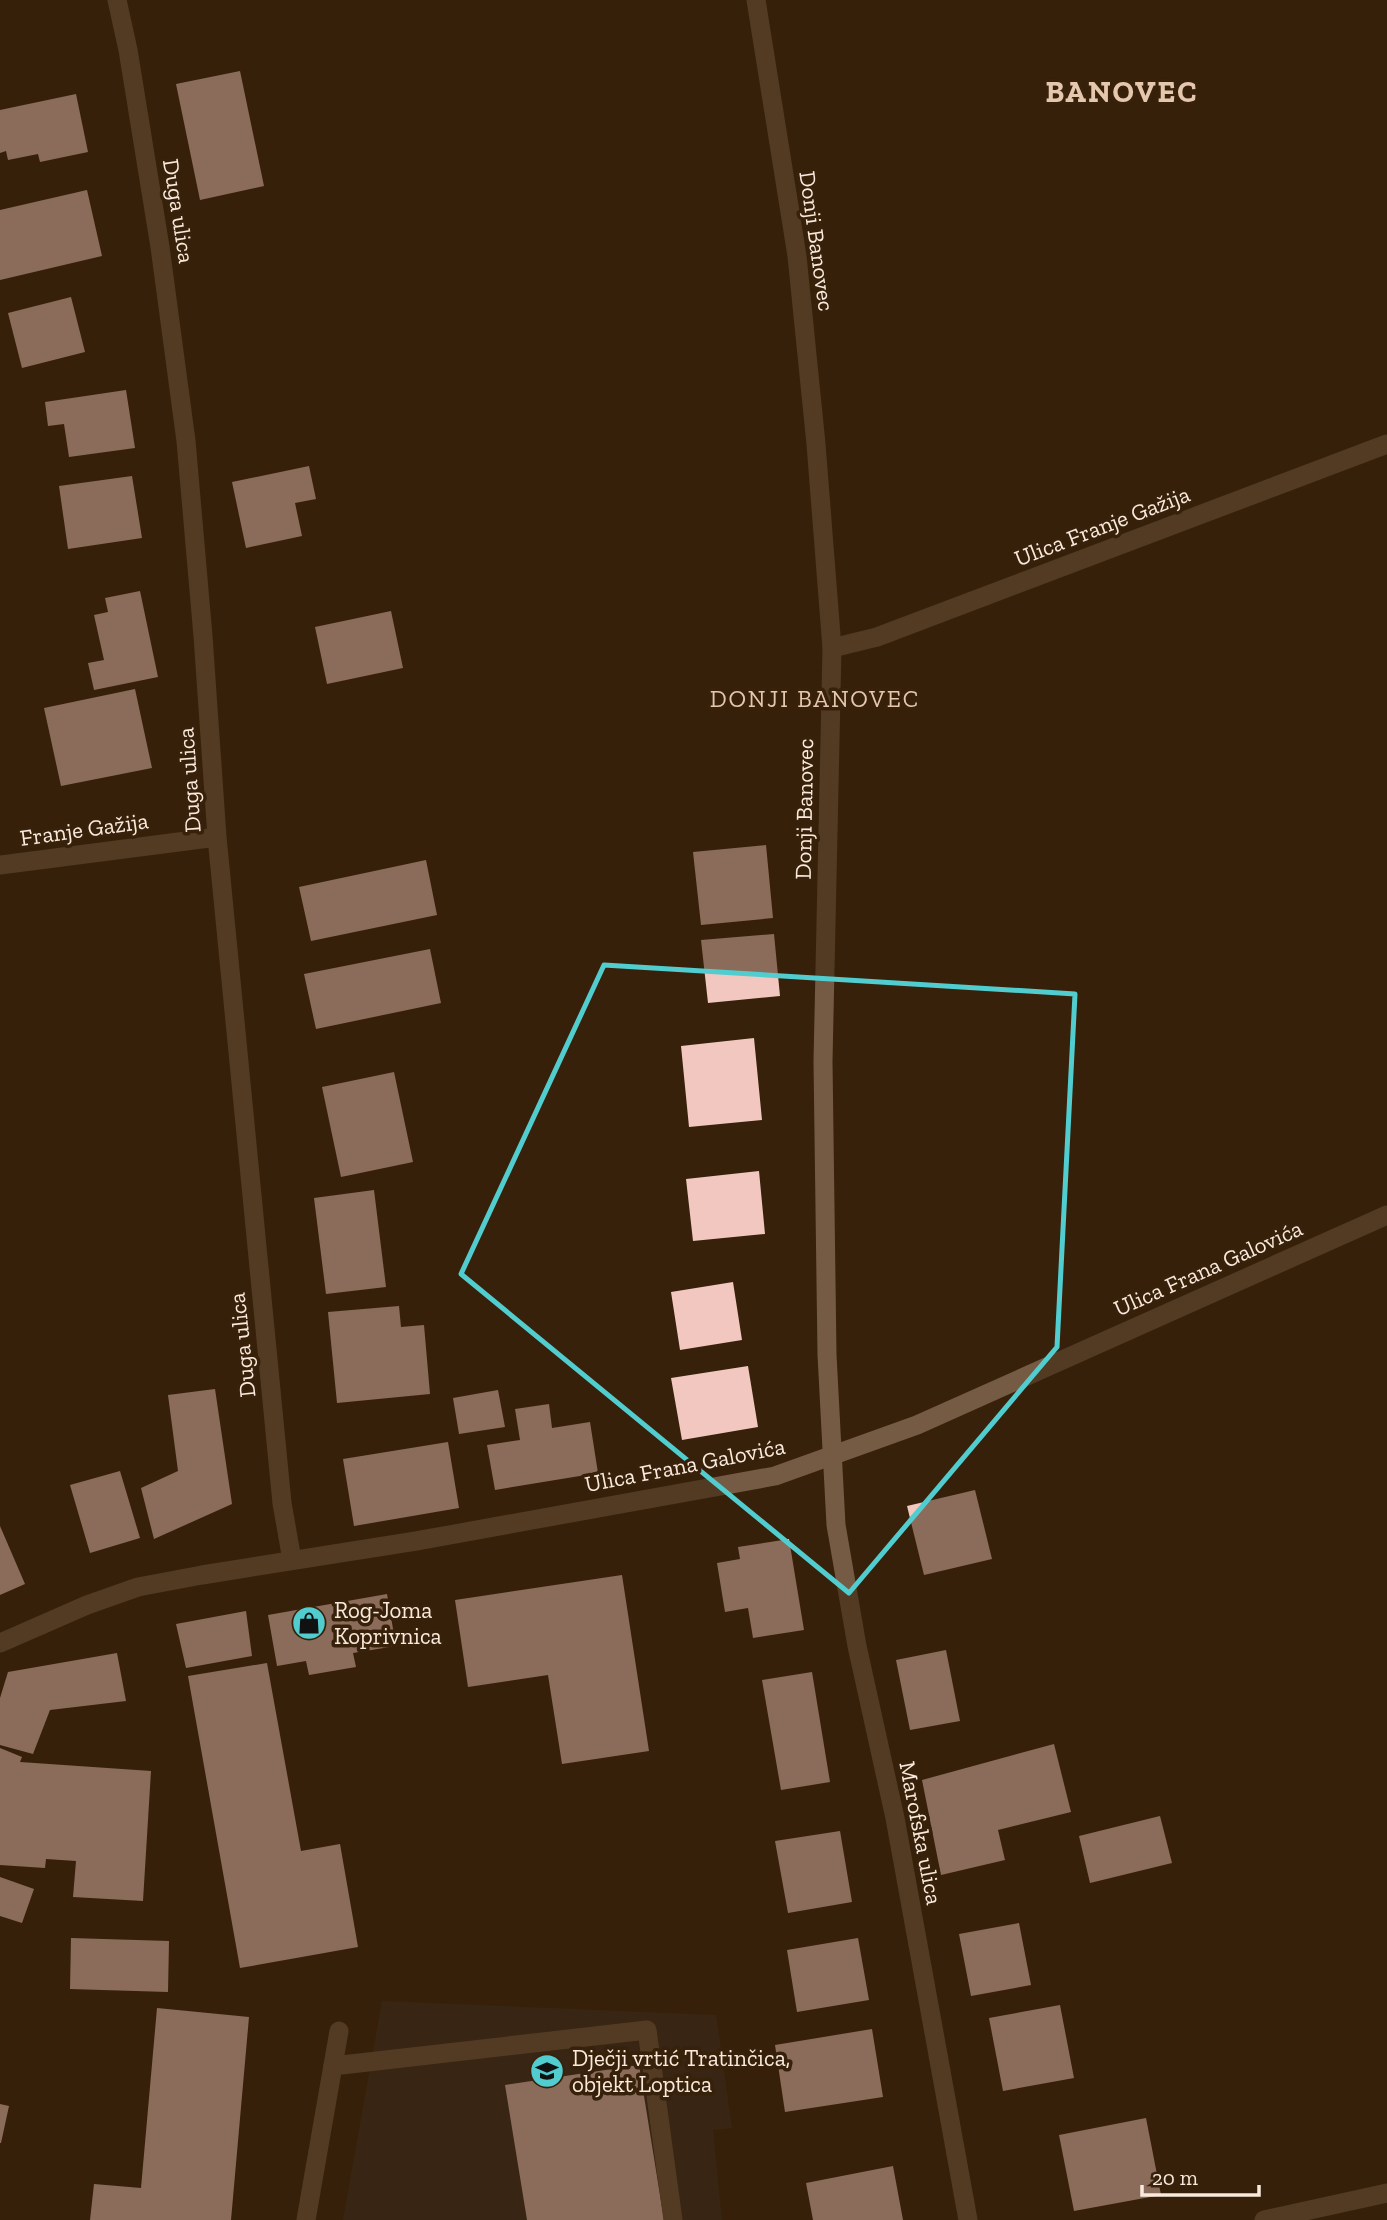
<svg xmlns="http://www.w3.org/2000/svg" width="1387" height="2220" font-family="'Zilla Slab',serif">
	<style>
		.education { fill: #3a2b1f }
		.building { fill: #f1c7bf }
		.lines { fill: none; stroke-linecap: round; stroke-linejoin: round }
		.service { stroke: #755b43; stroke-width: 19 }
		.minor { stroke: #755b43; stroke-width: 19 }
		.tertiary { stroke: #755b43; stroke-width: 19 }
		.secondary { stroke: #755b43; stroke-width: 19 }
		.marked { fill: none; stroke: #52cdcf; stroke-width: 5; stroke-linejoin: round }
		.labels { text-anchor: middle; stroke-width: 7; stroke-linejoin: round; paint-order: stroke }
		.street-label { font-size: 23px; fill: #faeadd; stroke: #37210a }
		.poi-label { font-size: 23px; fill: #faeadd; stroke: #37210a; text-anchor: start }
		.neighbourhood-label { font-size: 24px; letter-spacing: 2px; fill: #e5c7ad; stroke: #37210a }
		.district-label { font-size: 30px; font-weight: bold; letter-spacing: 2px; fill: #e5c7ad; stroke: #37210a }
	</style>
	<rect width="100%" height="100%" fill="#37210a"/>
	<path class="education" d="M382,2001L716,2015L732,2128L713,2130L722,2220H343Z"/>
	<path class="building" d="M240,71L264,186L200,200L176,84Z
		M76,94L88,152L40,162L38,154L8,160L6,151L0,153V110Z
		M87,190L102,256L0,280V210Z
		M71,297L85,352L22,368L8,313Z
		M126,390L135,448L69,457L64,424L48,426L45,402Z
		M309,466L316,499L295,503L302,536L246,548L232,482Z
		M132,476L142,538L68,549L59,486Z
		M140,591L158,677L94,690L88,663L104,660L94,615L108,612L105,598Z
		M391,611L403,668L327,684L315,627Z
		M135,689L152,768L61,786L44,708Z
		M766,845L773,918L701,925L693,852Z
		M426,860L437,915L311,941L299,887Z
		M774,934L780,996L708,1003L701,940Z
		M430,949L441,1003L316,1029L304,974Z
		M754,1038L762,1120L689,1127L681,1046Z
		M394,1072L413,1162L341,1177L322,1087Z
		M759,1171L765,1234L693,1241L686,1179Z
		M374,1190L386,1287L326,1294L314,1198Z
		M733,1282L742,1340L680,1350L671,1292Z
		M399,1306L401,1327L424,1325L430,1394L337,1403L328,1312Z
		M748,1366L758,1427L682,1440L671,1378Z
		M215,1389L232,1504L154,1539L141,1488L178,1471L168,1395Z
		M498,1390L505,1427L459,1434L453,1398Z
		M549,1404L552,1428L590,1422L598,1473L495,1490L487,1445L520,1440L515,1409Z
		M448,1442L459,1508L354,1526L343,1459Z
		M120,1471L140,1538L90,1553L70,1485Z
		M975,1490L992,1559L924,1575L907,1506Z
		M0,1526L25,1584L0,1595Z
		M789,1539L804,1630L753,1638L748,1608L725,1612L717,1563L740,1559L738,1547Z
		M622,1575L649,1751L562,1764L548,1675L468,1687L455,1600Z
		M387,1594L396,1646L353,1653L356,1667L309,1675L306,1661L277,1666L268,1615Z
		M246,1611L252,1656L186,1668L176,1624Z
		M946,1650L960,1721L910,1730L896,1660Z
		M117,1653L126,1701L50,1710L33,1754L0,1745V1698L8,1672Z
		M267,1663L301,1851L340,1844L358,1947L240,1968L188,1676Z
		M812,1672L830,1782L781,1790L762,1680Z
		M1054,1744L1071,1812L998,1830L1005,1860L941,1875L922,1780Z
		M0,1748L22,1757L20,1762L151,1771L143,1901L73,1897L76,1861L46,1859L45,1868L0,1865Z
		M1160,1816L1172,1863L1090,1883L1079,1836Z
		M840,1831L852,1902L788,1913L775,1841Z
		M0,1877L34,1889L22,1923L0,1916Z
		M1019,1923L1031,1985L971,1996L959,1934Z
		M71,1938L169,1941L168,1992L70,1989Z
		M858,1938L869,2000L797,2012L787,1950Z
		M1060,2005L1074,2078L1003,2091L989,2018Z
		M157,2008L249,2017L231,2220H90L94,2184L141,2188Z
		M872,2029L883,2097L785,2112L775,2045Z
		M639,2065L664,2220H527L505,2085Z
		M0,2104L9,2106L1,2143H0Z
		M1146,2118L1161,2195L1074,2211L1059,2135Z
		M893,2166L903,2220H813L806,2183Z"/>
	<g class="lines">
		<path class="service" d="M333,2066L647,2030L673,2220"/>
		<path class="minor" d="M117,0L128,50L160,247L186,441L203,636L217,837L282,1503L292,1560
			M832,648L877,637L1387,444
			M0,865L217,837
			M306,2220L339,2031
			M1264,2220L1387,2193"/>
		<path class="tertiary" d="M0,1643L87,1605L138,1587L202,1575L416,1541L775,1476L917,1425L1387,1215"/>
		<path class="secondary" d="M756,0L797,256L816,444L832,648L823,1061L827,1355L836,1525L857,1646L895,1818L968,2220"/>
	</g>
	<path d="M0 0H1387V2220H0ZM604,965L1075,994L1057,1347L849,1593L461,1274Z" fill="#37210a" fill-opacity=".55" fill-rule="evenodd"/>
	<path class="marked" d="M604,965L1075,994L1057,1347L849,1593L461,1274Z"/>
	<defs>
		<g id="shop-disc" transform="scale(1.75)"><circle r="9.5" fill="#52cdcf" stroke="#37210a"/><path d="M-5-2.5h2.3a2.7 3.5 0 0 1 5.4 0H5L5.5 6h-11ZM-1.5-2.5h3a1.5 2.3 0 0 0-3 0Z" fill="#111"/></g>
		<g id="school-disc" transform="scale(1.75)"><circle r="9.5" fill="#52cdcf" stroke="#37210a"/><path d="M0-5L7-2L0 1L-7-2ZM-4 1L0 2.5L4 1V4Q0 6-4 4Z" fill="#111"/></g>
	</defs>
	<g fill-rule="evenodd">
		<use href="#shop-disc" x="309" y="1623"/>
		<use href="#school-disc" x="547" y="2071"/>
	</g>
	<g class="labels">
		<g class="street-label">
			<text transform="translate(179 211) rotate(81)" y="8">Duga ulica</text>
			<text transform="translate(817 241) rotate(82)" y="8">Donji Banovec</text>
			<text transform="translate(1102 526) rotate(-21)" y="8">Ulica Franje Gažija</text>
			<text transform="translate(189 780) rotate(-94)" y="8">Duga ulica</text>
			<text transform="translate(804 809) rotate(-89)" y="8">Donji Banovec</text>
			<text transform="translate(84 829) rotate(-8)" y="8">Franje Gažija</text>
			<text transform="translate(1208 1268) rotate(-24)" y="8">Ulica Frana Galovića</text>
			<text transform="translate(242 1345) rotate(-96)" y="8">Duga ulica</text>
			<text transform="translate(685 1465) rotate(-11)" y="8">Ulica Frana Galovića</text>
			<text transform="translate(921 1833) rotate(79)" y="8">Marofska ulica</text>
		</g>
		<g class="poi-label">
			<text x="334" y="1618">Rog-Joma<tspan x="334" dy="26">Koprivnica</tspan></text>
			<text x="572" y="2066">Dječji vrtić Tratinčica,<tspan x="572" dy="26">objekt Loptica</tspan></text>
		</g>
		<g class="neighbourhood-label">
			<text x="815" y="707">DONJI BANOVEC</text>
		</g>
		<g class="district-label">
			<text x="1122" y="102">BANOVEC</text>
		</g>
	</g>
	<path d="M1142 2185v10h117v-10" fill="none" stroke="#faeadd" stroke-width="3.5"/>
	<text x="1152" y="2185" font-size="21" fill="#faeadd" stroke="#37210a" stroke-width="5" paint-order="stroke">20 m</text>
</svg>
